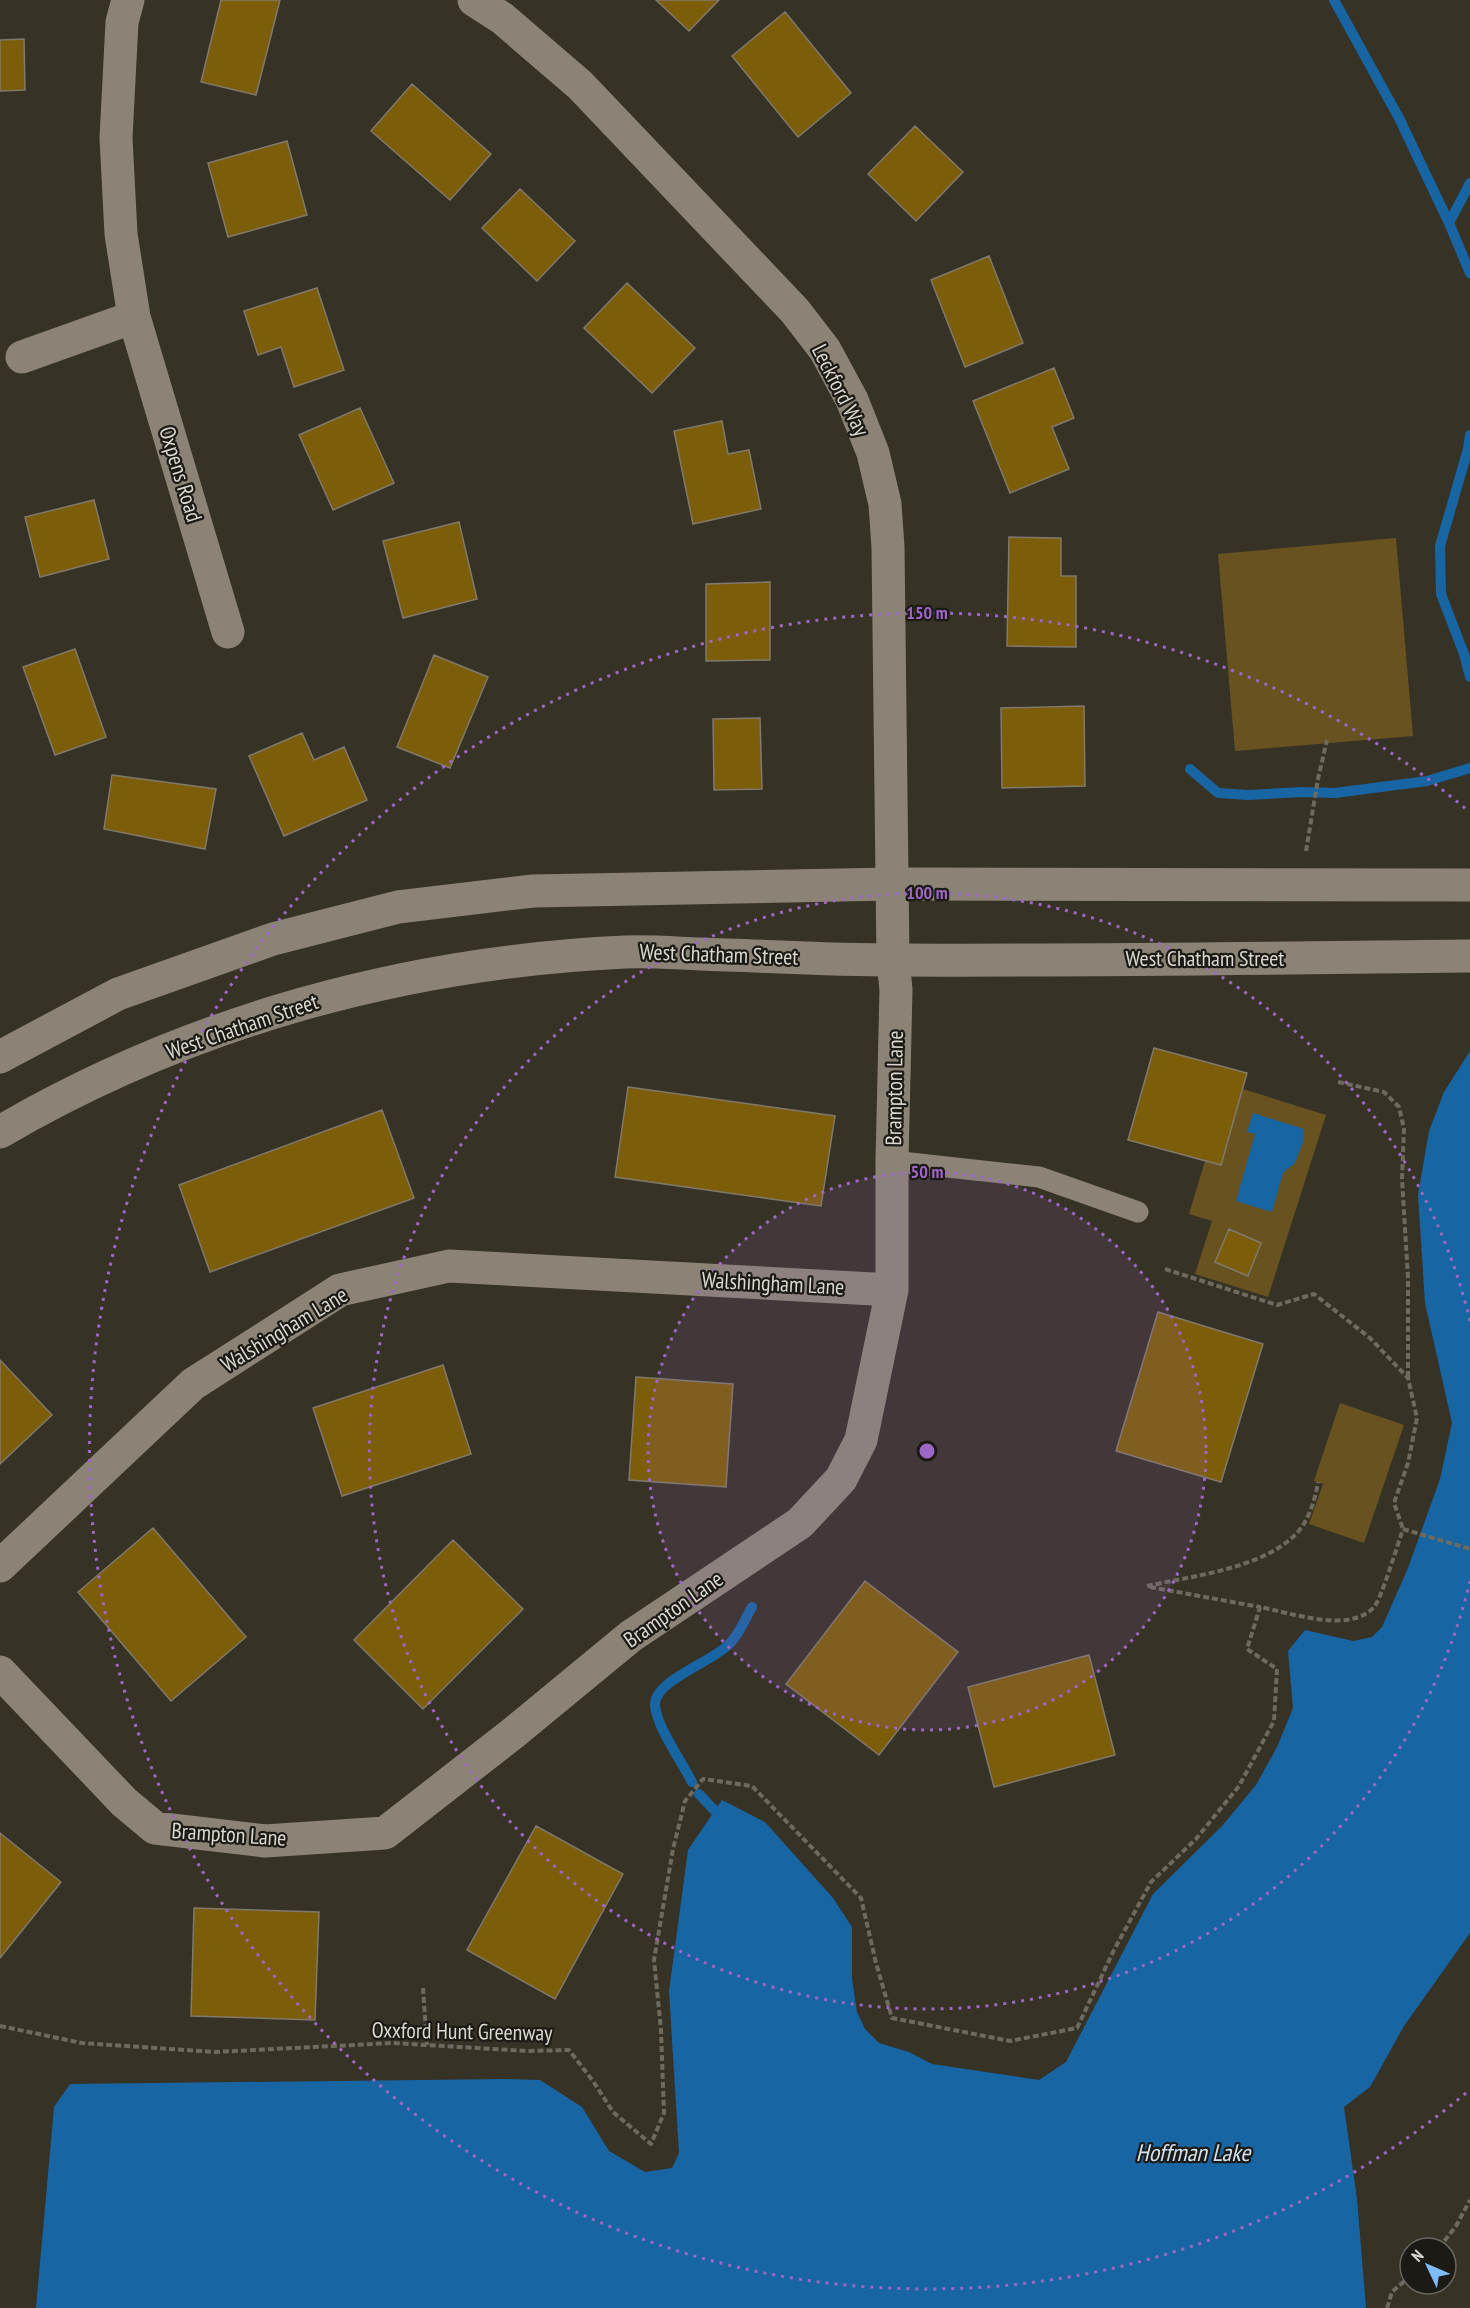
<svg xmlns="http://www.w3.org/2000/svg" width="1470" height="2308" font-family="'PT Sans Narrow',sans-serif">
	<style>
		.green { fill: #685320 }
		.water { fill: #1865a3 }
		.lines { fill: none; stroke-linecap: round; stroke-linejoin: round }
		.stream { stroke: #1865a3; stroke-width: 10 }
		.building { fill: #7b5d0a; stroke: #80796c; stroke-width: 1.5 }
		.path { stroke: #6f6a60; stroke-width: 4; stroke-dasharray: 6 3; stroke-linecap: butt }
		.lane { stroke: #8b8476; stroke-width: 21 }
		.street { stroke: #8b8476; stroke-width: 33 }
		.secondary { stroke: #8b8476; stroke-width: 33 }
		.ring { fill: none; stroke: #9d68c5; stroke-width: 3; stroke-dasharray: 3 6 }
		.labels { text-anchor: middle; stroke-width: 4.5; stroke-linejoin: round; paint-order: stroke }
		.street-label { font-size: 22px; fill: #dcd8d1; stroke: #1c1a14 }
		.water-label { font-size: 24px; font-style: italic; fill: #cfe1f2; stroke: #1c1a14 }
		.centre { fill: #9d68c5; stroke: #1c1a14; stroke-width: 3 }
		.ring-label { font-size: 18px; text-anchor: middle; font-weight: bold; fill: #9d68c5; stroke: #1c1a14; stroke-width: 4.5; stroke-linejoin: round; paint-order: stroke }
	</style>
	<rect width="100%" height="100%" fill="#373226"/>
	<path class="green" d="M1396,538L1413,736L1235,751L1218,554Z
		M1243,1089L1326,1115L1268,1297L1195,1274L1212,1221L1189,1214L1205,1161L1221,1165Z
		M1340,1403L1404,1425L1364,1543L1309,1524L1323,1484L1314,1481Z"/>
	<path class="water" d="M1470,1051V1933L1404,2026L1370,2087L1344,2107L1357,2199L1366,2308H36L54,2107L70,2084L504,2079L540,2080L582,2107L609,2151L645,2172L672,2168L679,2153L669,1991L688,1850L722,1800L765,1822L833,1898L852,1927V1979L857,2012L865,2029L879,2043L909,2052L932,2064L1039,2080L1066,2062L1153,1894L1222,1826L1256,1785L1277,1747L1293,1708L1288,1651L1305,1630L1353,1641L1372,1637L1382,1627L1408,1568L1440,1479L1452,1423L1425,1303L1418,1195L1429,1131L1444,1092Z
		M1253,1113L1304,1129L1303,1142L1295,1163L1283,1173L1272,1212L1236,1201L1255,1134L1247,1132Z"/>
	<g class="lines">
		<path class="stream" d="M1334,0L1399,118L1449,223L1470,273
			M1449,223L1470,183
			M1470,435L1468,449L1440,546L1441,594L1464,654L1470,677
			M1190,769L1218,793L1248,795L1302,792L1335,793L1427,781L1470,768
			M692,1782C682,1762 657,1727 655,1706C652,1682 711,1662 727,1646C738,1637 745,1619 752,1607
			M699,1794L714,1810"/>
	</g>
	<path class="building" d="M221,0H280L256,95L201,82Z
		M656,0H719L689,31Z
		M785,12L851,93L798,137L732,56Z
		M24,39L25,90L0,91V40Z
		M412,84L491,154L450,200L371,131Z
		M915,126L963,172L916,221L868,174Z
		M287,141L307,215L228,237L208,163Z
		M520,189L575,241L537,281L482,228Z
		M989,256L1023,343L965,367L931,280Z
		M627,283L695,348L652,393L584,328Z
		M317,288L344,370L294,387L281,347L258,355L244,311Z
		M1054,368L1074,418L1052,427L1069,469L1010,493L973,401Z
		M360,408L394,483L333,510L299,435Z
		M722,421L728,454L749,450L761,509L693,524L674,431Z
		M94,500L109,559L40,577L25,517Z
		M459,522L477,599L403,618L383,541Z
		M1009,537L1061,538V576H1076V647L1007,646Z
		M770,582V660L706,661V584Z
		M75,649L106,737L55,755L23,667Z
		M434,655L488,677L450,768L397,747Z
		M1084,706L1085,786L1002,788L1001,708Z
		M760,718L762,789L714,790L713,719Z
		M302,733L314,760L344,747L367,800L284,836L249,756Z
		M112,775L216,789L205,849L104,829Z
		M1154,1048L1247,1073L1221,1165L1128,1140Z
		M628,1087L835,1116L821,1206L615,1177Z
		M382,1110L414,1198L210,1272L179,1185Z
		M1229,1229L1261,1243L1248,1276L1215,1262Z
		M1158,1312L1263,1344L1221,1482L1116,1451Z
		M0,1360L52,1415L0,1464Z
		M443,1365L471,1454L342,1496L313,1408Z
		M636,1377L733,1384L726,1487L629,1480Z
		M153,1528L246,1637L171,1701L78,1592Z
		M453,1540L523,1609L423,1709L354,1640Z
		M865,1581L958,1652L879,1755L786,1684Z
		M1089,1655L1115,1755L994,1787L968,1687Z
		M536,1826L623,1874L555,1999L467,1950Z
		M0,1833L61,1882L0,1958Z
		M194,1908L319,1912L315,2020L191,2016Z"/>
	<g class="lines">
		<path class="path" d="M1306,851L1318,779L1327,740
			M1338,1082L1384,1092L1399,1107L1404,1129L1402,1179L1408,1278V1377
			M1165,1269L1277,1305L1314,1294L1370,1338L1408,1378L1417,1418L1408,1463L1394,1503L1403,1529
			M1403,1529L1470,1549
			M1147,1586C1192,1576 1259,1569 1294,1536C1308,1523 1315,1501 1318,1482
			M1150,1587L1260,1607
			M423,1988L427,2045
			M0,2026L82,2043L215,2052L393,2043L527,2051L569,2050L593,2081L613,2112L651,2144L664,2113L661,2030L654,1960L673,1849L685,1801L703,1779L752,1786L861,1898L876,1963L892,2018L1010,2041L1077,2028L1114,1950L1151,1882L1196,1839L1239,1786L1274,1721L1277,1669L1247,1649L1260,1607C1291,1613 1350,1634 1374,1607C1381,1600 1398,1543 1403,1529
			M1439,2248L1456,2226L1470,2200
			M1387,2308L1392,2292L1410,2276"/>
		<path class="lane" d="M892,1161L1039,1177L1138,1212"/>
		<path class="street" d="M128,0L122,22L116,138L121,234L134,317L228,632
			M22,357L134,317
			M0,1566L193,1384L340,1290L449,1266L892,1290
			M0,1672L124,1802L155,1828L265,1841L385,1833L512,1734L631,1636L800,1523L841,1479L861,1440L892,1290V1161L896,990L893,960L888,547L885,504L873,453L852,400L825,350L795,311L580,85L502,18L474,0"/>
		<path class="secondary" d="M0,1057L118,994L273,939L398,907L533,891L892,884L1470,885
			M0,1132C190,1021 406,962 625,952C650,951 675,953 700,954C766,956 831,960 896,960C1088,961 1279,958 1470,956"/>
	</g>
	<circle cx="927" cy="1451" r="279" fill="#9d68c5" fill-opacity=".12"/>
	<g class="ring">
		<circle cx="927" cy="1451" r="279"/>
		<path d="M1470 1581A558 558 0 1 1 1470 1321"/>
		<path d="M1466 2093A838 838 0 1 1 1466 809"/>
	</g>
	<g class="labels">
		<g class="street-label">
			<text transform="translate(841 390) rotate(63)" y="8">Leckford Way</text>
			<text transform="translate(181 474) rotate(73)" y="8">Oxpens Road</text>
			<text transform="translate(719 954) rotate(2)" y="8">West Chatham Street</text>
			<text x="1205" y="966">West Chatham Street</text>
			<text transform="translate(242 1026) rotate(-19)" y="8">West Chatham Street</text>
			<text transform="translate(894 1088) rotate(-89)" y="8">Brampton Lane</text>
			<text transform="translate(773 1283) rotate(3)" y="8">Walshingham Lane</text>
			<text transform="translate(284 1329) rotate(-31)" y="8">Walshingham Lane</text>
			<text transform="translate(673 1609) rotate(-35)" y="8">Brampton Lane</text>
			<text transform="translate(229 1834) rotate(4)" y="8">Brampton Lane</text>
			<text transform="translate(462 2031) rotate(1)" y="8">Oxxford Hunt Greenway</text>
		</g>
		<g class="water-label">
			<text x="1193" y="2161">Hoffman Lake</text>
		</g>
	</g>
	<circle cx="927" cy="1451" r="9" class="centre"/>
	<g class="ring-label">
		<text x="927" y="619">150 m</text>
		<text x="927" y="899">100 m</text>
		<text x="927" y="1178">50 m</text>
	</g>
	<g transform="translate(1428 2266) rotate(314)"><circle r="28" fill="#1c1a14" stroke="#696660" stroke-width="1.5"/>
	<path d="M0-4.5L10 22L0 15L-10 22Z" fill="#7fbdfa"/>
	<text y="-9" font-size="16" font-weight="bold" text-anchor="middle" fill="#dcd8d1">N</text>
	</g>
</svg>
